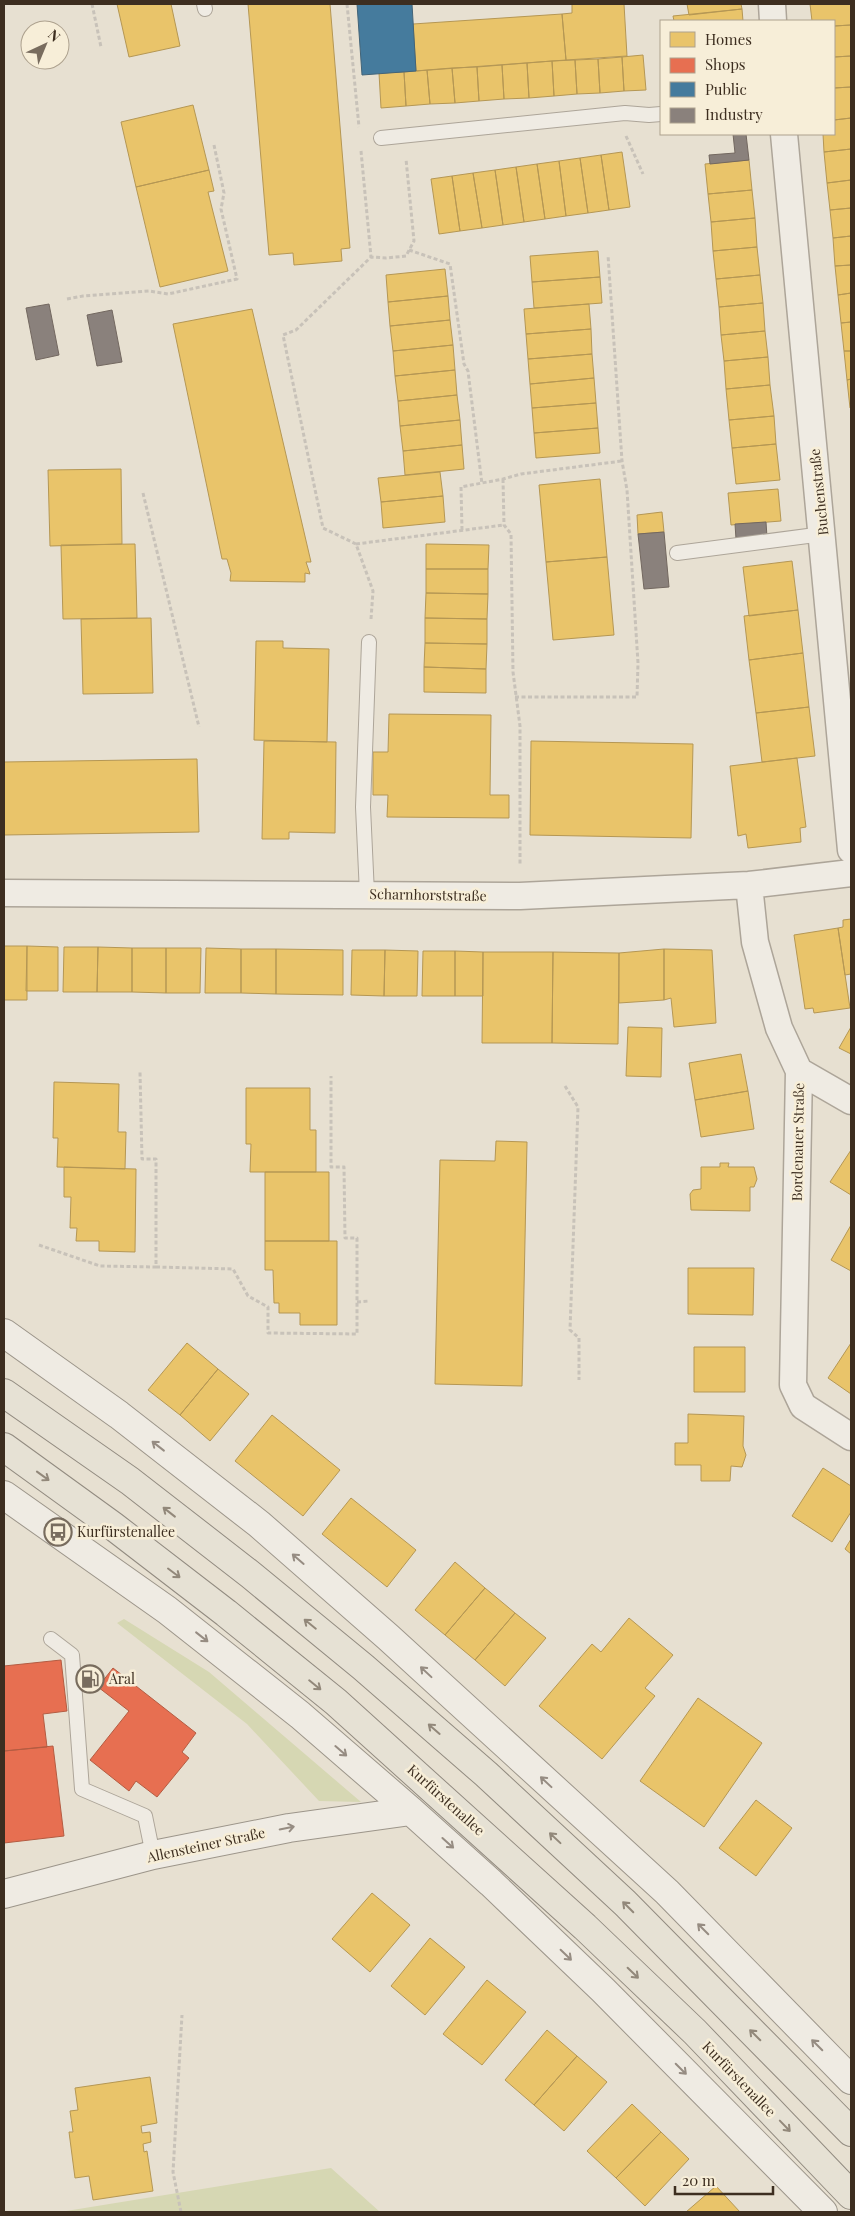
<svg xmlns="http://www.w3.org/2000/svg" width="855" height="2216" font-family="'Playfair Display',serif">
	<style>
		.green { fill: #d6d7b3 }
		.homes { fill: #e9c46a; stroke: #b59754 }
		.shops { fill: #e76f51; stroke: #b45c42 }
		.public { fill: #457b9d; stroke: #436478 }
		.industry { fill: #8a817c; stroke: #736860 }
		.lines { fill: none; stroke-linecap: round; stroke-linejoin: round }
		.lane-casing { stroke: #ada599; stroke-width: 16 }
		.street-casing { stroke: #ada599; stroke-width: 29 }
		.secondary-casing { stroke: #9c958a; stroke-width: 30 }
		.primary-casing { stroke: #928b80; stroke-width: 30 }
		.path { stroke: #c8c2b9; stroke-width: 3; stroke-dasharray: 4 2.5; stroke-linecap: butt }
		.lane { stroke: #efebe3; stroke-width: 14 }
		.street { stroke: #efebe3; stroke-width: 26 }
		.secondary { stroke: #efebe3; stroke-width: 28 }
		.primary { stroke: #e6e1d4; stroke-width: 28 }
		.oneway { stroke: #968c82 }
		.oneway2 { stroke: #92887a }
		.labels { text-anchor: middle; stroke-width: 5; stroke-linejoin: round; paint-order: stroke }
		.street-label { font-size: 14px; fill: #3d2e20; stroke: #f7eed8 }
		.poi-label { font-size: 14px; fill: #3d2e20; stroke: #f7eed8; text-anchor: start }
	</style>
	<rect width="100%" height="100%" fill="#e7e0d1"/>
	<path class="green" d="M124,1619L209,1672L361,1802L319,1801L247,1724L117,1623Z
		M331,2168L380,2212H60Z"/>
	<path class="homes" d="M117,4H171L180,46L129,57Z
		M248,4H330L350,248L341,249L342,261L294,265L293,253L269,255Z
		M572,4H624L627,56L566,60L562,14L572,13Z
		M687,4H741L742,9L689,15Z
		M810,4H851V25L834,26V21H812Z
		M742,9L743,21H674L673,16Z
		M562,14L566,60L416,71L413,24Z
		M851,25V56L834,57V26Z
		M643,55L646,90L624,91L622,57Z
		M851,56V87L834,88V57Z
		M622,57L624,91L600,93L598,59Z
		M598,59L600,93L577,94L575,60Z
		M575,60L577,94L554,96L552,61Z
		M552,61L554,96L529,98L527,63Z
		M527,63L529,98L504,99L502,65Z
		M502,65L504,99L479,101L477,67Z
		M477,67L479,101L455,103L452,68Z
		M452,68L455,103L430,104L427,70Z
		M427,70L430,104L406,106L404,72Z
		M404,72L406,106L381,108L379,73Z
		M851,87V118L834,120V88Z
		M193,105L209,170L136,187L121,122Z
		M851,118V149L824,152L823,134H834V120Z
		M851,149V180L827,183L824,152Z
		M622,152L630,207L609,210L601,155Z
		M601,155L609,210L588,213L580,158Z
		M580,158L588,213L566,216L559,161Z
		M749,160L752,190L708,194L705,164Z
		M559,161L566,216L545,219L537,164Z
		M537,164L545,219L524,222L516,167Z
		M516,167L524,222L503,225L495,170Z
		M209,170L214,191L208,192L228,271L160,287L136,187Z
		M495,170L503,225L482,228L473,173Z
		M473,173L482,228L460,231L452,176Z
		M452,176L460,231L439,234L431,179Z
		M851,180V208L830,210L827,183Z
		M752,190L755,218L711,222L708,194Z
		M851,208V236L833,238L830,210Z
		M755,218L757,247L713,251L711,222Z
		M851,236V265L835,266L833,238Z
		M757,247L760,275L716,279L713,251Z
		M598,251L600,277L532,282L530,256Z
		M851,265V293L838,295L835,266Z
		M445,269L448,296L388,302L386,275Z
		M760,275L763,303L719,307L716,279Z
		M600,277L602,303L534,308L532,282Z
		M851,293V322L841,323L838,295Z
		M448,296L450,320L390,326L388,302Z
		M763,303L765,331L721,335L719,307Z
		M589,304L591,329L526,334L524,309Z
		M252,309L311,562H306L310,574L305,573V582L230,581L231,573L227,559H222L173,324Z
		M450,320L453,345L393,351L390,326Z
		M851,322V351H844L841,323Z
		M591,329L592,354L528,359L526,334Z
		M765,331L768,357L724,361L721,335Z
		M453,345L455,370L395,376L393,351Z
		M844,351H851V379L847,380Z
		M592,354L594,378L530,384L528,359Z
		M768,357L770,385L726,389L724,361Z
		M455,370L457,395L398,401L395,376Z
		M594,378L596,403L532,408L530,384Z
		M851,379V408H850L847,380Z
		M770,385L774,416L729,420L726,389Z
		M457,395L460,420L400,426L398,401Z
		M596,403L598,428L534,433L532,408Z
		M774,416L776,444L732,448L729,420Z
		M460,420L462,445L403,451L400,426Z
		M598,428L600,453L536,458L534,433Z
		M776,444L780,480L736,484L732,448Z
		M462,445L464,469L405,475L403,451Z
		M121,469L122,544L50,546L48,470Z
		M440,472L443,496L381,502L378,478Z
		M600,479L607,557L546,562L539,485Z
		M778,489L781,521L731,525L728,493Z
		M443,496L445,522L383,528L381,502Z
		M662,512L664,532L638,534L637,515Z
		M135,544L137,618L63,619L61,545Z
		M426,544L489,545L488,569H426Z
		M607,557L614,635L553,640L546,562Z
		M792,561L798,610L749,616L743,567Z
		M426,569H488V594L426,593Z
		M426,593L488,594L487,619L425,618Z
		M798,610L803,653L749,660L744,616Z
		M151,618L153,693L83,694L81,619Z
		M425,618L487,619V644L425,643Z
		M256,641H283V648L329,649L327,742L254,740Z
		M425,643L487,644L486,669L424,667Z
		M803,653L809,707L756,713L749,660Z
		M424,667L486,669V693L424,692Z
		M809,707L815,756L762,762L756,713Z
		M389,714L491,715L490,795H509V818L387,817L388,795H373V752H388Z
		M264,741L336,742L335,833L289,832V839H262Z
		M531,741L693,744L691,838L530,835Z
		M797,758L806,827L800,828L801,842L748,848L746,834L738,836L730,766Z
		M197,759L199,832L4,835V762Z
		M851,919V974L845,975L838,928L843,927V920Z
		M838,928L850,1008L814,1013L813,1008L805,1009L794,935Z
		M4,946H27V1000H4Z
		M27,946L58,947V991H26Z
		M64,947H98L97,992H63Z
		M98,947L132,948V992H97Z
		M132,948H166V993L132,992Z
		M166,948H201L200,993H166Z
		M206,948L241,949V993H205Z
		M241,949H276V994L241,993Z
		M276,949L343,950V995L276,994Z
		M664,949V1000L619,1003V953Z
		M664,949L712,950L716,1023L674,1027L671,998L664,1000Z
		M352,950H385L384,996L351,995Z
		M385,950L418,951L417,996H384Z
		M423,951H455V996H422Z
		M455,951L483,952V996H455Z
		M483,952H553L552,1043H482Z
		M553,952L619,953L618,1044L552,1043Z
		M628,1027L662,1028L661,1077L626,1076Z
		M851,1027V1054L839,1048Z
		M741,1054L748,1091L695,1100L689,1063Z
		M54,1082L119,1084L118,1132H126L125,1169L57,1167L58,1138H53Z
		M246,1088H310V1130H316V1172H250L251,1144H246Z
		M748,1091L754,1129L701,1137L695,1100Z
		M496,1141L527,1142L522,1386L435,1384L440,1160L495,1161Z
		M851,1150V1195L830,1182Z
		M720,1163H729L728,1167H754L757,1179L754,1187H750V1211L691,1210L690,1194L693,1190L701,1189V1167H720Z
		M64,1167L136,1169L135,1252L99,1251V1241H76L77,1228H70L71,1197H64Z
		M265,1172H329V1241H265Z
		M851,1225V1271L831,1260Z
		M265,1241H337V1325H300V1313H279V1303H274L273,1270H265Z
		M688,1268H754L753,1315L688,1314Z
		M187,1343L218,1369L180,1415L148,1390Z
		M851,1343V1394L828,1378Z
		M694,1347H745V1392H694Z
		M218,1369L249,1394L210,1441L180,1415Z
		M688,1414L744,1416L743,1446L746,1455L742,1467L731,1466L730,1481H701V1465H675V1443H688Z
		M272,1415L340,1470L303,1516L235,1461Z
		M823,1468L851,1486V1512L832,1542L792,1516Z
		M351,1498L416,1550L387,1587L322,1534Z
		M851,1539V1554L845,1549Z
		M455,1562L485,1588L445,1635L415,1610Z
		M485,1588L515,1613L475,1660L445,1635Z
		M515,1613L546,1638L505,1686L475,1660Z
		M629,1618L673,1655L645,1688L655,1696L602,1759L539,1706L592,1644L601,1652Z
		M698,1698L762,1743L704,1827L640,1781Z
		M756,1800L792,1828L756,1876L719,1848Z
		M372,1893L410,1925L370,1972L332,1939Z
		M430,1938L465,1967L425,2015L391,1986Z
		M487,1980L526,2012L482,2065L443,2034Z
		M547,2030L577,2056L534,2105L505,2080Z
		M577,2056L607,2082L564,2131L534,2105Z
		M150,2077L157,2123L141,2126L142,2133L150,2132L151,2142L143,2144L144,2152L147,2151L153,2191L93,2200L89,2176L75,2178L69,2132H73L70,2111L78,2110L75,2088Z
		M632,2104L661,2132L616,2178L587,2151Z
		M661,2132L689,2159L645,2206L616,2178Z
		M716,2186L740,2212H686Z"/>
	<path class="shops" d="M61,1660L67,1711L43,1714L47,1747L4,1751V1666Z
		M113,1668L196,1733L182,1752L189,1758L157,1797L136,1781L129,1791L90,1760L129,1711L98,1687Z
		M53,1746L64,1836L4,1843V1751Z"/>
	<path class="public" d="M357,4H412L416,71L362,75Z"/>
	<path class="industry" d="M733,134H746L749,160L710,164L709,155L735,153Z
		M49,304L59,355L36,360L26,308Z
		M112,310L122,362L97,366L87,315Z
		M766,522L767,537L736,539L735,524Z
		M664,532L669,587L644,589L638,534Z"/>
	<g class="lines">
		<g class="lane-casing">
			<path id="lane" d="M204,4L205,9
				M381,138L625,113L649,115L661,114
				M677,553L823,534
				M367,894L363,807L369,642
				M51,1639L72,1655L82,1789L145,1816L153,1855"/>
		</g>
		<g class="street-casing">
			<path id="street" d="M772,4L773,21
				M784,134L851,850
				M749,885L755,942L779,1028L799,1071L793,1385L803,1406L851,1437
				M4,893L520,896L749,885L851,873
				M799,1071L851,1101"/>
		</g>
		<g class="secondary-casing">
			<path id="secondary" d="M4,1333L119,1415L259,1524L388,1637L667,1892L851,2080
				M4,1495L167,1610L300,1715L411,1811L491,1883L603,1990L823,2212
				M4,1894L153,1855L289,1828L411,1811"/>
		</g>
		<g class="primary-casing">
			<path id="primary" d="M4,1393L130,1481L251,1575L363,1667L486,1774L625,1903L851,2132
				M4,1447L113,1526L226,1613L336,1702L585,1927L695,2032L851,2195"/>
		</g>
		<path class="path" d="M92,4L101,47
			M347,4L359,127
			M626,136L643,174
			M361,151L371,257
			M409,250L450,264L464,364L468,371L482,484
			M67,299L83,296L149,291L168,294L237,279L221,209L224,193L214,145
			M503,479L504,525L511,534L513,672L520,726V866
			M143,493L199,727
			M462,530L461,487L503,479L521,474L622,461
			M356,544L504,525
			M371,619L373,591L356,544L323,528L283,335L296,330L371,257L386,258L406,256L414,241L406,159
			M515,697H637L638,663L627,490L622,461L608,255
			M565,1086L578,1107L570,1330L579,1338V1380
			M39,1245L100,1266L156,1267V1159H142L140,1072
			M156,1267L233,1269L248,1296L268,1307V1333L357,1334V1238H345L344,1167H331V1076
			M357,1302L369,1301
			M181,2212L173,2172L182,2015"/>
		<use href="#lane" class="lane"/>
		<use href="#street" class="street"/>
		<use href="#secondary" class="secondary"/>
		<use href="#primary" class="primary"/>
	</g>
	<defs><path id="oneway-shaft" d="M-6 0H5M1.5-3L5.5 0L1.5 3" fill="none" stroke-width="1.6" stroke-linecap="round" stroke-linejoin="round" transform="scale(1.25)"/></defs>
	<g class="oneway">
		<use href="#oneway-shaft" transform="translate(158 1446) rotate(-142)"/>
		<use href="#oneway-shaft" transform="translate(298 1559) rotate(-139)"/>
		<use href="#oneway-shaft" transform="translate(202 1637) rotate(38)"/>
		<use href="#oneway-shaft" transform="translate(426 1672) rotate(-137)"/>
		<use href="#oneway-shaft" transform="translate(341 1751) rotate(41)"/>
		<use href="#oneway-shaft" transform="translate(546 1782) rotate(-137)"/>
		<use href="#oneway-shaft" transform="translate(287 1828) rotate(-11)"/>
		<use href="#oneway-shaft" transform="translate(448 1843) rotate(42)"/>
		<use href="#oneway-shaft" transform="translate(703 1929) rotate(-135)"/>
		<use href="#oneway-shaft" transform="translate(566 1955) rotate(44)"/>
		<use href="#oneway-shaft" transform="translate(817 2045) rotate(-135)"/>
		<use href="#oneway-shaft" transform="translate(681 2069) rotate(45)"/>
	</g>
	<g class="oneway2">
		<use href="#oneway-shaft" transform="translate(43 1476) rotate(36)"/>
		<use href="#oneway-shaft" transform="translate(169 1512) rotate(-142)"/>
		<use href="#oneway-shaft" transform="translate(174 1573) rotate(37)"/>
		<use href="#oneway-shaft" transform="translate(310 1624) rotate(-141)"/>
		<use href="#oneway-shaft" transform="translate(315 1685) rotate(39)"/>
		<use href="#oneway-shaft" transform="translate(434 1729) rotate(-139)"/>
		<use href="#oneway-shaft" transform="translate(555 1838) rotate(-137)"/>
		<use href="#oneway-shaft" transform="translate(628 1907) rotate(-135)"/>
		<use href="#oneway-shaft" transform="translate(633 1973) rotate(44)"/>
		<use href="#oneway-shaft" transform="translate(755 2035) rotate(-135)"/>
		<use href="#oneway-shaft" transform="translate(785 2126) rotate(46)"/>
	</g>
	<defs>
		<g id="bus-ring" transform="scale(1.4375)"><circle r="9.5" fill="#f7eed8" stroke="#786c5e" stroke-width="1.5"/><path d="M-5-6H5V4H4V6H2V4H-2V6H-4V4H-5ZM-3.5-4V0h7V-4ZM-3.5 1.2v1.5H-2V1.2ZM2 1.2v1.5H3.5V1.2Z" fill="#786c5e"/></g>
		<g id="fuel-ring" transform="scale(1.4375)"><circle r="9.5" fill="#f7eed8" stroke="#786c5e" stroke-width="1.5"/><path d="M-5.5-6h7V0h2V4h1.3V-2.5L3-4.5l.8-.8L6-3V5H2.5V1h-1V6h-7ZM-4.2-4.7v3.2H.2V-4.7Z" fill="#786c5e"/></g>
	</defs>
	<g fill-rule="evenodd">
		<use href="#bus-ring" x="58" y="1532"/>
		<use href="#fuel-ring" x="90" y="1679"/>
	</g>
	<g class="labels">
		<g class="street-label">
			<text transform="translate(819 492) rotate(-96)" y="5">Buchenstraße</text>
			<text transform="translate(428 895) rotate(1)" y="5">Scharnhorststraße</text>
			<text transform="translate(798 1142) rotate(-89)" y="5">Bordenauer Straße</text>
			<text transform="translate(446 1800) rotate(42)" y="5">Kurfürstenallee</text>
			<text transform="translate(206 1845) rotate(-12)" y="5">Allensteiner Straße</text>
			<text transform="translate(739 2079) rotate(46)" y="5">Kurfürstenallee</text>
		</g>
		<g class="poi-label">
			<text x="77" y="1537">Kurfürstenallee</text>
			<text x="109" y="1684">Aral</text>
		</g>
	</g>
	<rect width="855" height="2216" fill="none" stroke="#3d2e20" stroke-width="10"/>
	<rect x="660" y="20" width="175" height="115" fill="#f7eed8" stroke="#ada18e"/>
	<rect x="670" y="32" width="25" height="15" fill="#e9c46a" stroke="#ada18e"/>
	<text x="705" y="45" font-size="15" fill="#3d2e20">Homes</text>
	<rect x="670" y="58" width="25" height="15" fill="#e76f51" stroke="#ada18e"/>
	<text x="705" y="70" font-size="15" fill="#3d2e20">Shops</text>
	<rect x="670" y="82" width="25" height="15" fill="#457b9d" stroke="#ada18e"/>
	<text x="705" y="95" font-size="15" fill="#3d2e20">Public</text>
	<rect x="670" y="108" width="25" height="15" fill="#8a817c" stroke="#ada18e"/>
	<text x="705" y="120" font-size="15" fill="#3d2e20">Industry</text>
	<g transform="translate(45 45) rotate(44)"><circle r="24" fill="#f7eed8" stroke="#ada18e"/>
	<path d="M0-4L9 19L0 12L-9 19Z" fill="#786c5e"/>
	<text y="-8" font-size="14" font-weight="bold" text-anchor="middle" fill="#3d2e20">N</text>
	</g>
	<path d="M675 2186v8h98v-8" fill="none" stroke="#3d2e20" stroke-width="2.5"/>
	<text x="682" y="2186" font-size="15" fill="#3d2e20" stroke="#f7eed8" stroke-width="4" paint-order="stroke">20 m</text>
</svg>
